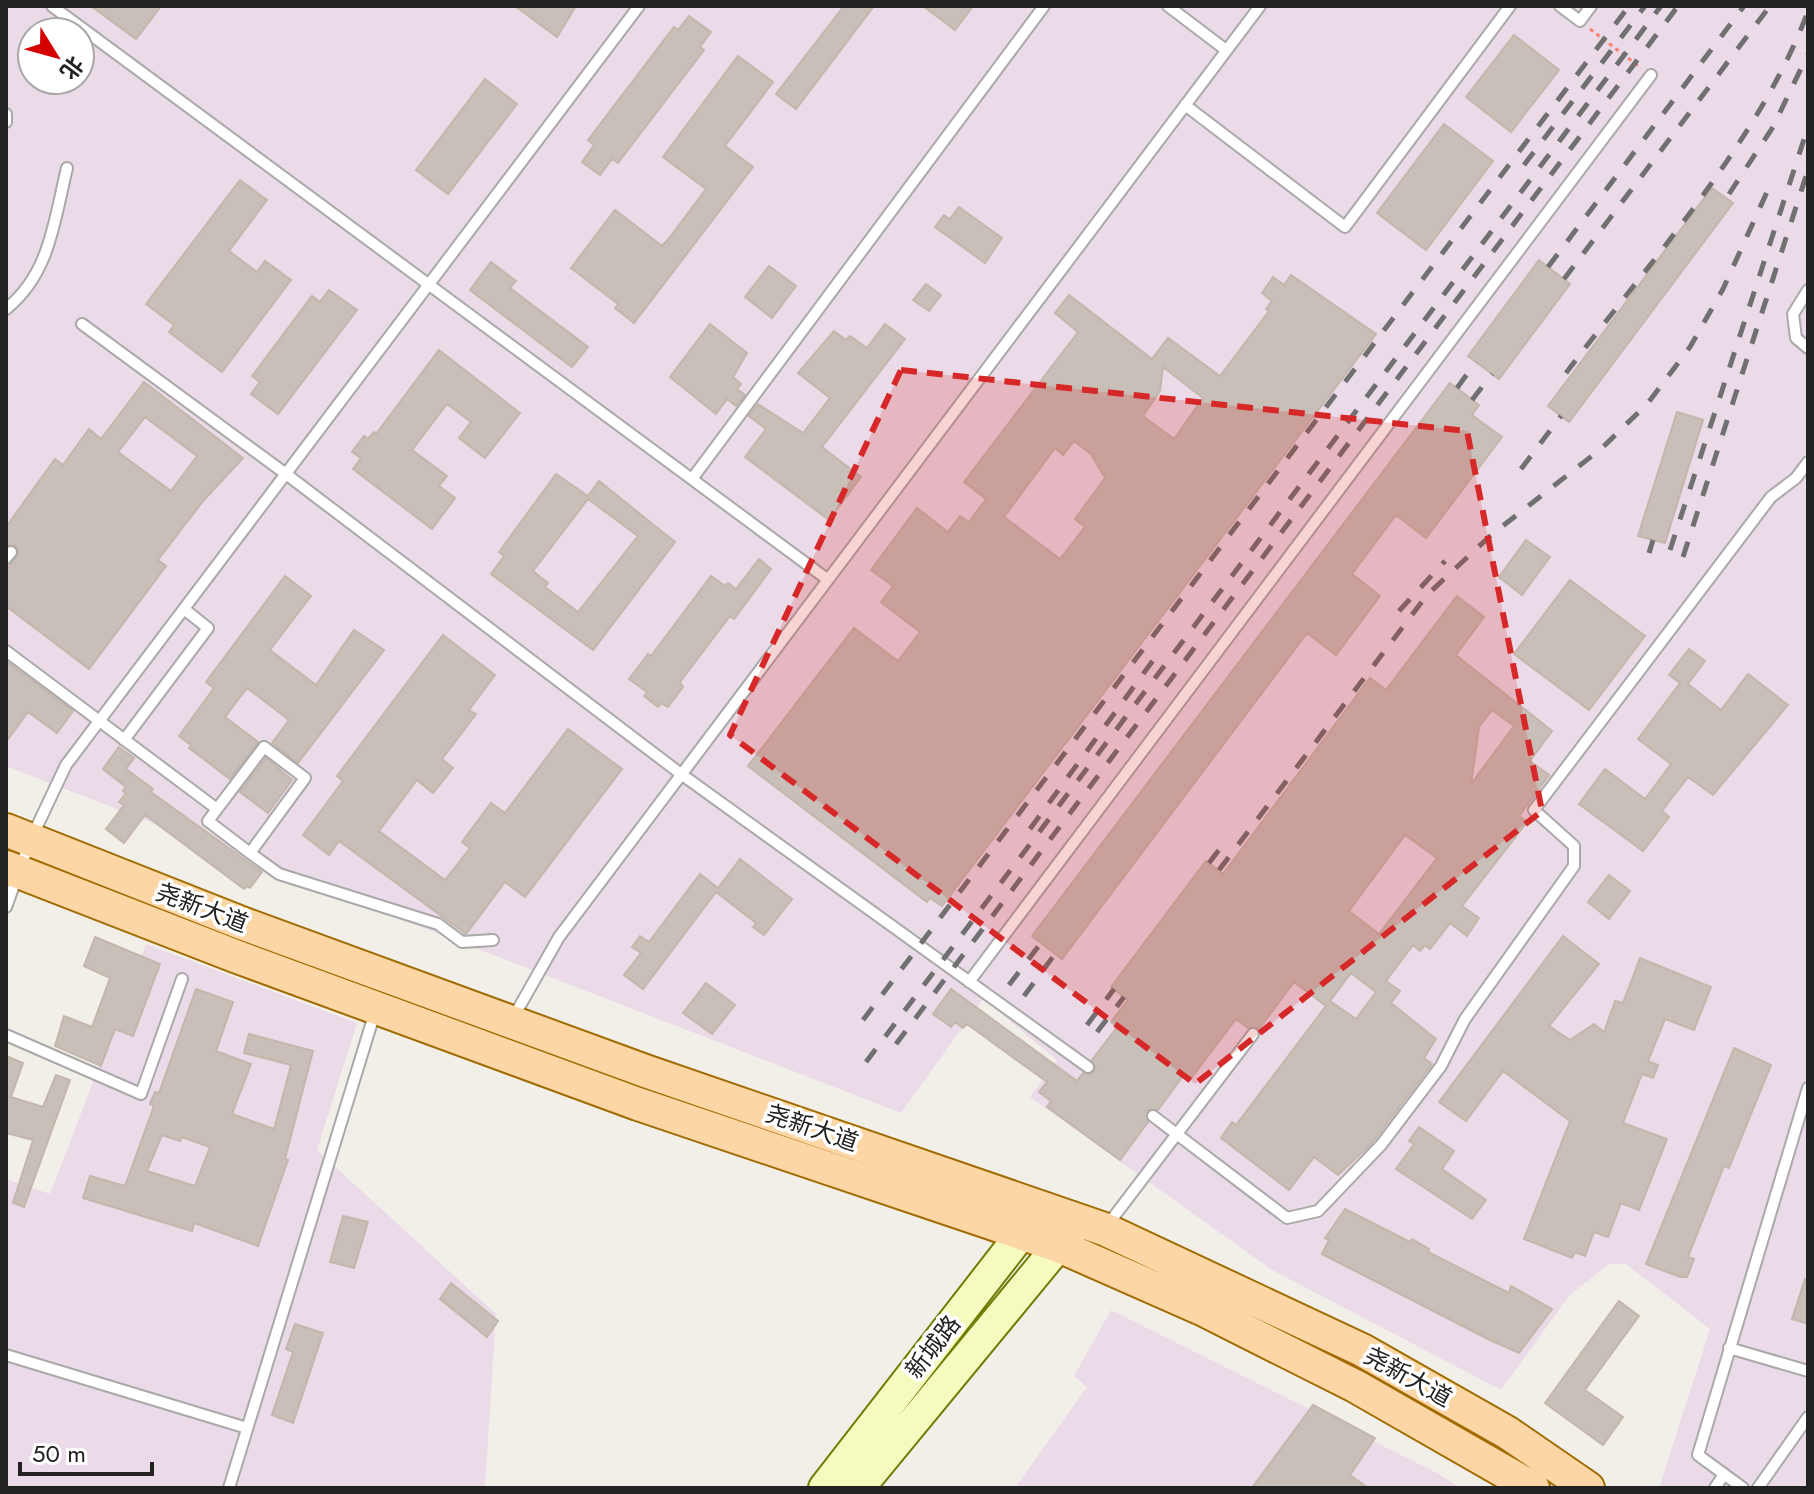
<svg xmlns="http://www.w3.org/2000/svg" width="1814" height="1494" font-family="Jost,'Noto Sans SC',sans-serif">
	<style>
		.industrial { fill: #ebdbe8; fill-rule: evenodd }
		.building { fill: #c7bfb8; stroke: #c4b6ab; stroke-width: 2; fill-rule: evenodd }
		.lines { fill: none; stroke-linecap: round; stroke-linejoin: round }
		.lane-casing { stroke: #a9a9a9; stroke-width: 14 }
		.secondary-casing { stroke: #707d05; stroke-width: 34 }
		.primary-casing { stroke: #a06b00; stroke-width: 36 }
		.path { stroke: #fa8072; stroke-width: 3; stroke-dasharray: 4 4; stroke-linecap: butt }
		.lane { stroke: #fff; stroke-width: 10 }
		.secondary { stroke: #f7fabf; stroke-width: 30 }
		.primary { stroke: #fcd6a4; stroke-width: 32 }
		.rail { stroke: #707070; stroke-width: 5; stroke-dasharray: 16 16; stroke-linecap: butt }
		.marked { fill: #d62828; fill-opacity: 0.2; stroke: #d62828; stroke-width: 6; stroke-dasharray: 16 10; stroke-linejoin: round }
		.labels { text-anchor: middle; stroke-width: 7; stroke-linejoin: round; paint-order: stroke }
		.street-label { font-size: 24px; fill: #222; stroke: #fff }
	</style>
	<rect width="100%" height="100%" fill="#f2efe9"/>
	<path class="industrial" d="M6,6H1808V1488H1659L1710,1329L1626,1264H1609L1569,1296L1501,1390L1272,1270L1030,1097L1057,1060L983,999L901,1113L6,766ZM32,32H80V80H32Z
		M146,944L357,1023L317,1150L496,1314L485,1488H6V1179L50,1194Z
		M1111,1310L1437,1473L1460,1488H1015L1087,1387L1074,1376Z"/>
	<path class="building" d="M91,6H161L136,39Z
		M515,6H576L557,37Z
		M844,6H874L796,109L776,94Z
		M923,6H973L955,30Z
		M689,16L711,32L700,47L704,50L618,163L612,159L600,175L582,162L594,145L588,140L674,27L678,30Z
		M1514,35L1559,70L1511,132L1466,97Z
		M738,56L773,82L725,146L753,167L634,323L615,308L618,304L571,268L615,210L662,246L670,237L706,189L663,157Z
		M485,79L517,104L448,194L416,170Z
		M1444,124L1493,161L1426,250L1377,213Z
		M240,180L267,200L229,251L257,272L265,261L291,280L222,372L169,332L174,325L146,304Z
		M1712,188L1733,203L1569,422L1548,406Z
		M959,207L1002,238L985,263L935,227L944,215L950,219Z
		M1539,260L1570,284L1499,379L1468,356Z
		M491,262L516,281L510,288L588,347L572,367L470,290Z
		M769,266L796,286L772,318L745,297Z
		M1291,275L1376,334L942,906L930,898L927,902L748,766L854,628L898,661L920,632L881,602L893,586L871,570L917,508L948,532L960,516L969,522L986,499L964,482L1078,332L1055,313L1069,295L1152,359L1168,338L1220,376L1269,311L1266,309L1272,301L1262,293L1273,277L1284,285ZM1163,367L1203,398L1174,439L1143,416L1160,391ZM1074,441L1091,454L1105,478L1075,519L1085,527L1060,559L1004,517L1055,448L1063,455Z
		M926,284L941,295L929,311L913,300Z
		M329,290L357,310L278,414L251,394L260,382L252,376L312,296L320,302Z
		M710,324L747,353L733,377L741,384L737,389L745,395L736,406L727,399L716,414L670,377Z
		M885,324L905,339L822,447L861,477L829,520L745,457L766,429L749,416L758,404L803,433L830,398L798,373L834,331L846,340L850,336L867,348Z
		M439,350L520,413L485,458L459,438L471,422L447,404L412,450L447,476L439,486L455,498L432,529L353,469L361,458L352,452L364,436L368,439L374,432L376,434Z
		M144,382L243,458L203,501L158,560L166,566L89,669L6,606V571L19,553L15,545L6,546V527L55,459L63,465L89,429L101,439ZM145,417L197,456L171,491L118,452Z
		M1450,383L1479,405L1472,415L1502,437L1426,538L1396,515L1352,574L1380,596L1345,643L1336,655L1307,633L1062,959L1032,936Z
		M1677,412L1703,420L1665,543L1638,536Z
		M556,474L588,496L599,481L675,542L593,650L491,574L504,556L499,552ZM588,499L638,536L578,612L545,587L548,583L533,571Z
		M1526,540L1550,557L1522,595L1499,577Z
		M759,559L771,569L734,619L730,616L680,682L683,687L668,707L661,703L658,707L644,696L647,692L629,679L648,654L651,656L711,576L725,586L728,583L736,589Z
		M285,576L311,596L270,650L316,685L354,630L384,650L298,763L272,743L289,720L247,688L225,717L258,742L230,779L189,748L191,745L179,736L214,688L206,682Z
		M1570,580L1645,636L1589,710L1514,654Z
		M1457,596L1484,617L1456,655L1552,731L1530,761L1549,775L1519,816L1527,822L1462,906L1479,918L1467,936L1450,923L1430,949L1425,945L1420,951L1413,945L1386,981L1400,991L1391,1003L1436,1039L1424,1058L1432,1064L1371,1144L1338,1175L1314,1157L1289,1190L1221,1138L1232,1122L1236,1125L1326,1006L1294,982L1259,1029L1248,1028L1236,1019L1189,1081L1183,1076L1158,1110L1147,1111L1148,1122L1120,1160L1047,1107L1051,1101L1039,1092L1047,1082L967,1024L963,1028L955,1022L951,1027L933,1014L951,989L1077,1081L1083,1073L1092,1074L1096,1067L1092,1060L1117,1027L1111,1022L1128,1000L1111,987L1206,861L1223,874L1370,678L1386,690ZM1492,710L1514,726L1471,784L1479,727ZM1405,835L1437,858L1379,934L1349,911ZM1351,973L1376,992L1356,1019L1330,1001Z
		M443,635L495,675L469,710L476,714L442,759L453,768L433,793L417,780L379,831L445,880L470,848L462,842L491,803L505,813L568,729L622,769L525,897L505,882L466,934L339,841L329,855L303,835L343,781L337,776Z
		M1689,649L1705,661L1688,684L1721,710L1748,674L1788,705L1713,795L1688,777L1662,811L1669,817L1643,851L1579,804L1605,769L1645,799L1671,764L1638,739L1680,683L1669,675Z
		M6,661L73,711L57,733L28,712L6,742Z
		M119,747L134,758L126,769L153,789L151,792L262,872L250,888L247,886L244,889L145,815L124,843L106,829L124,805L119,802L126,793L123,791L126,787L103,769Z
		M266,758L292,780L268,813L240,792Z
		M740,859L792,899L764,935L753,927L756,923L716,892L643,989L624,975L641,953L632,947L640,936L649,942L700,874L718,888Z
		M1609,875L1630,891L1609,919L1588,902Z
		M1563,936L1599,964L1549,1026L1570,1040L1594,1024L1604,1032L1615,1001L1623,1003L1640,958L1711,987L1694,1030L1665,1019L1648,1061L1658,1065L1653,1078L1642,1074L1623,1123L1667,1139L1639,1210L1621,1203L1608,1237L1594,1232L1585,1256L1575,1252L1572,1258L1524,1239L1570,1121L1503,1071L1466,1121L1439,1102Z
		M95,937L160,964L133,1036L115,1029L101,1066L55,1046L64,1016L92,1027L110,978L84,966Z
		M706,983L735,1005L712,1034L683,1013Z
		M196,989L233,1002L216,1051L251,1064L232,1114L274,1129L291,1065L244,1053L249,1034L313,1051L285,1159L288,1160L258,1246L194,1223L192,1231L83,1198L90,1176L125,1186L154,1106L150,1104L155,1092L159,1093ZM162,1135L180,1141L182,1137L210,1147L195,1186L147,1171Z
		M1734,1048L1771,1065L1729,1168L1724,1166L1688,1257L1694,1259L1687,1277H1680L1646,1264Z
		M6,1056L23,1063L11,1097L43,1107L56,1075L70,1080L24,1207L13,1203L33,1140L6,1133Z
		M1419,1127L1454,1151L1442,1169L1486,1200L1472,1219L1396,1169L1414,1144L1409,1141Z
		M1345,1209L1410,1242L1412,1239L1429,1249L1428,1252L1509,1293L1511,1286L1552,1309L1519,1353L1490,1340L1322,1254L1329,1240L1325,1238Z
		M343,1216L368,1222L354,1268L330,1262Z
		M1805,1279L1808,1280V1324L1792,1319Z
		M451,1283L498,1321L487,1337L440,1299Z
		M1619,1301L1639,1316L1585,1390L1623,1417L1603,1445L1545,1403Z
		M295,1324L323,1333L293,1423L272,1415L293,1352L286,1349Z
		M1313,1405L1375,1438L1350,1475L1368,1488H1252Z"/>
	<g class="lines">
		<g class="lane-casing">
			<path id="lane" d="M52,6L827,579
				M1168,6L1226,50
				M1560,6L1580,21L1591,6
				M1185,105L1345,227L1510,6
				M6,114V122
				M1808,290L1793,314L1796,338L1808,348
				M6,309C50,274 54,221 67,168
				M82,324L286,474L681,774L1088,1067
				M692,479L1044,6
				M6,558L11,552
				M6,651L217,809L264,747L305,778L250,853L279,874L438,924L462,942L493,940
				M124,740L208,628L184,609
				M217,809L208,821L250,853
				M6,907L31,839L66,765L639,6
				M969,982L1651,75
				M513,1018L559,937L1260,6
				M6,1035L141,1094L182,979
				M1153,1116L1287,1218L1318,1211L1381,1145L1441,1066L1465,1019L1574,866V846L1534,810L1771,497L1796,478L1808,462
				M1106,1227L1253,1034
				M1729,1348L1808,1371
				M6,1355L247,1428
				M229,1488L375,1012
				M1715,1488L1724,1474
				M1743,1488L1698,1455L1808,1088
				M1758,1488L1808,1417"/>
		</g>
		<g class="secondary-casing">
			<path id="secondary" d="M824,1488L1036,1215
				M859,1488L1074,1227"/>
		</g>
		<g class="primary-casing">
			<path id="primary" d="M6,830L244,924L648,1072L1104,1229L1362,1350L1508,1433L1588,1488
				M6,867L235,956L638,1104L1059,1246L1202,1309L1355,1386L1533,1488"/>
		</g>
		<path class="path" d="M1590,29L1641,68"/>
		<use href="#lane" class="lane"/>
		<use href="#secondary" class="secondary"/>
		<use href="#primary" class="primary"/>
		<path class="rail" d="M1524,165L1645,6
			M1729,194L1773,127L1808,54
			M1548,267L1744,6
			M1564,279L1770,6
			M1566,373C1648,264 1761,139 1808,11
			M1457,388L1476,362
			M1472,400L1492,374
			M1521,469L1561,416
			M1670,550L1808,127
			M1649,553L1653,540
			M1683,557L1808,170
			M1399,611L1445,561
			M1030,829L1162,648
			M1209,863L1228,838
			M1219,870L1427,595L1490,536L1602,448L1648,403L1690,347L1723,289L1772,181
			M1009,985L1041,943
			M1024,996L1055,954
			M863,1020L1629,6
			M1087,1025L1114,989
			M1097,1032L1124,997
			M896,1044L1678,6
			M866,1062L1661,6"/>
	</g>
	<path class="marked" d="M901,370L1467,431L1542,811L1195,1084L730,735Z"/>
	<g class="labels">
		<g class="street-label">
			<text transform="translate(202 908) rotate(21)" y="8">尧新大道</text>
			<text transform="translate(812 1128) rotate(19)" y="8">尧新大道</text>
			<text transform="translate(933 1347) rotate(-52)" y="8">新城路</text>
			<text transform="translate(1408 1377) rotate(29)" y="8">尧新大道</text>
		</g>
	</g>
	<rect width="1814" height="1494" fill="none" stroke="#222222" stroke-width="16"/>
	<g transform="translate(56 56) rotate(127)"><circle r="38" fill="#ffffff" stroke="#a7a7a7" stroke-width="2"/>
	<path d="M0-6L14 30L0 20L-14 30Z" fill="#d40000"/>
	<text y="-12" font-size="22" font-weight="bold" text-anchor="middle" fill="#222222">北</text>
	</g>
	<path d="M20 1462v12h132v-12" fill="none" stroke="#222222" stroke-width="4"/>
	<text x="32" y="1462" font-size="24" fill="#222222" stroke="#ffffff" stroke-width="6" paint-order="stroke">50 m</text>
</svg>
